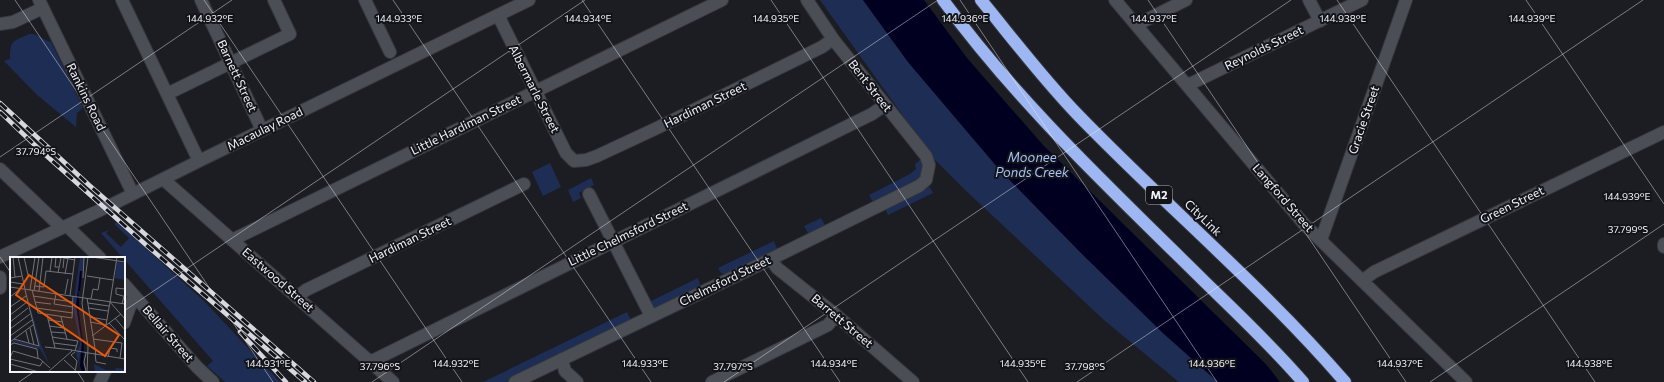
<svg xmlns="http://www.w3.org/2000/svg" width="1664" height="382" font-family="Commissioner,sans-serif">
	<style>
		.green { fill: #1e2d54 }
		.water { fill: #010021 }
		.pier { fill: #1b1d23 }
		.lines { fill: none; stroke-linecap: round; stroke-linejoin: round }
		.minor-casing { stroke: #35373c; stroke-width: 14 }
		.highway-casing { stroke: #35373c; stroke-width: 14 }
		.minor { stroke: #4b4e55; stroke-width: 12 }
		.highway { stroke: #9eb7f2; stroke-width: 12 }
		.rail-casing { stroke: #d6d8de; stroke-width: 4.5 }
		.rail { stroke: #12141a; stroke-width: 3; stroke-dasharray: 9; stroke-linecap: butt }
		.ticks { fill: none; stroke: #f1f3f8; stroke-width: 1; stroke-opacity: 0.45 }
		.labels { text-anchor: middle; stroke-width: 4; stroke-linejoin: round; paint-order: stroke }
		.shield { fill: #12141a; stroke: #aeb0b5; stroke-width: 1 }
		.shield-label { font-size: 11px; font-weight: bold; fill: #f1f3f8 }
		.street-label { font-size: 12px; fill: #f1f3f8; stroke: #12141a }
		.water-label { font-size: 13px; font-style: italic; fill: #a8c1f9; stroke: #12141a }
		.inset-river { fill: none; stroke: #010021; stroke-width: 2 }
		.inset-road { fill: none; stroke: #717378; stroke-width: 1 }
		.view { fill: #e8590c; fill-opacity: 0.15; stroke: #e8590c; stroke-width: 2 }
		.inset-edge { fill: none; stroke: #f1f3f8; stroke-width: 2 }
		.ticks-label { font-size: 10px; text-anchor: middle; fill: #f1f3f8; stroke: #12141a; stroke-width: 4; stroke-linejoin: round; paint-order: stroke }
	</style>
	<rect width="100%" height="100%" fill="#1b1d23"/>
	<path class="green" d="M820,0H863L908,62L998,168L1081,253L1164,334L1218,382H1179L1105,321L964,189L934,159Z
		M29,34C39,33 42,40 51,42L83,108L77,113L76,127L36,94L4,61L10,59C10,39 13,42 29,34Z
		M920,160L922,161L924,167L922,178L874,204L869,195L910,174L916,169L915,164Z
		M550,163L561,187L543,196L532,172Z
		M591,178L594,185L579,193L581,198L573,202L568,190Z
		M930,187L933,193L888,215L885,209Z
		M821,218L825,225L824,228L809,235L804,226Z
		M117,222L205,302L280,382H225L207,366L213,361L101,233L109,230L106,233L121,247L129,238L114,224Z
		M774,241L778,251L728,276L721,273L718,268Z
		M698,278L701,288L654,309L651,301Z
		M627,312L631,320L629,323L508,382H483Z"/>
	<path class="water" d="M863,0H928L996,86L1085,182L1265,363L1280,382H1218L1164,334L1081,253L998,168L908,62Z"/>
	<path class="pier" d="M924,0H930L998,85L1087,181L1266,361L1279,377L1043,145L967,58Z"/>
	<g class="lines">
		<g class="minor-casing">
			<path id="minor" d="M39,0L133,194
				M122,0L199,161
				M201,0L262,130
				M365,0L390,52
				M1115,0L1304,224L1466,382
				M1309,0L1320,21
				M498,15L566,153L574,161L586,160L597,156L657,128L822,47L833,39
				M0,24L13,22L43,8
				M1136,25L1186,0
				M1188,85L1362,0
				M167,94L290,34L274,0
				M0,169L62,228
				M163,179L393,382
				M589,194L651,316
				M67,226L100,258
				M232,240L722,0
				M1321,240L1406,0
				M1664,244V247
				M0,257L111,205L199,161L529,0
				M771,259L777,268L836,315L913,382
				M0,277V288
				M1362,281L1374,272L1664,132
				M124,284L197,367L213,382
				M297,297L306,290L524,184
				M124,323L134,295
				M562,359L565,371L577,382
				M370,362L872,114L885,105
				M100,382L105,371
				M515,382L771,259L919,186L926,180L929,165L926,156L833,39L807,0
				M712,382L828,325L836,315"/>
		</g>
		<g class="highway-casing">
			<path id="highway" d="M943,0C1019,104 1114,192 1206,283C1239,315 1273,347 1303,382
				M981,0C1013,39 1043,79 1078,115C1166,206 1263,287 1345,382"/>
		</g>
		<use href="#minor" class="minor"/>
		<use href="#highway" class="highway"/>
		<g class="rail-casing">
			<path id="rail" d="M0,103L89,185L314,382
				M0,112L40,150L145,244L305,382
				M240,332L286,382"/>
		</g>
		<use href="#rail" class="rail"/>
	</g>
	<path class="ticks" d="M15,0L273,382M204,0L462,382M393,0L651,382M582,0L840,382M771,0L1028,382M960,0L1217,382M1148,0L1406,382M1337,0L1595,382M1526,0L1664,204M0,157L232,0M0,257L11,273M124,311L585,0M77,371L84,382M19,382L35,371M372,382L938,0M724,382L1291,0M1077,382L1643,0M1430,382L1664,224"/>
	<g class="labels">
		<rect class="shield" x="1146" y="186" width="26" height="18" rx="3"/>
		<g class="shield-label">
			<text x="1159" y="199">M2</text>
		</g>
		<g class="street-label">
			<text transform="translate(1264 48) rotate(-26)" y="4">Reynolds Street</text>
			<text transform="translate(237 76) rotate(65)" y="4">Barnett Street</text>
			<text transform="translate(870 86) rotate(52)" y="4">Bent Street</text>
			<text transform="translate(534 89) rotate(63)" y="4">Albermarle Street</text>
			<text transform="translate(86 97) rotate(64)" y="4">Rankins Road</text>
			<text transform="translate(705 105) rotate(-26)" y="4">Hardiman Street</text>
			<text transform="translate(1364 120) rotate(-71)" y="4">Gracie Street</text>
			<text transform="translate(466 125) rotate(-26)" y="4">Little Hardiman Street</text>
			<text transform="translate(265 129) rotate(-26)" y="4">Macaulay Road</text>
			<text transform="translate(1283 198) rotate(49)" y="4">Langford Street</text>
			<text transform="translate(1512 205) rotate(-26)" y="4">Green Street</text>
			<text transform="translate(1203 218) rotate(44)" y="4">CityLink</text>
			<text transform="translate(628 234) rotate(-26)" y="4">Little Chelmsford Street</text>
			<text transform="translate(410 240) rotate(-26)" y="4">Hardiman Street</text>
			<text transform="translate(278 280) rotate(41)" y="4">Eastwood Street</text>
			<text transform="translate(725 281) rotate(-26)" y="4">Chelmsford Street</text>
			<text transform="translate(842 321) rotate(40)" y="4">Barrett Street</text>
			<text transform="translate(168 334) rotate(49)" y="4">Bellair Street</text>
		</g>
		<g class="water-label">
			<text x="1032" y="162">Moonee<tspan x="1032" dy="15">Ponds Creek</tspan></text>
		</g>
	</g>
	<g transform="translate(10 257)">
		<rect width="115" height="115" fill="#1b1d23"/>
		<path d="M70,0H75L66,48L72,87L69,104L72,115L66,97L70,87L63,50ZM107,5L115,6V23L105,21ZM16,34L31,88L40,109L30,92L5,85L0,87L4,83L29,90ZM84,107L96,113H105L106,111L115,112V115H85Z" fill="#1e2d54"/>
		<path d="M68,33L74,86L73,107L75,115H72L70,109L72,87L66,48Z" fill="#010021"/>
		<path d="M70,32L76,86L75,98L69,56Z" fill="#1b1d23"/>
		<path class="inset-river" d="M69,34L71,14"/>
		<path class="inset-road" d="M3,0L5,20M8,0L15,32M14,0L18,18L21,20M82,0L115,5M49,10H45L46,0L51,1M53,11L54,1L65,3M40,14L42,0M48,16L51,1M55,17L58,1M77,19L103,23M0,21L12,19M73,21L74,0M0,25L13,27M25,29L34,30L36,14L63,17M0,30L115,47M20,33L25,0M22,33L28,56L62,61L63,39M24,34L29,0M29,34L33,0M46,37L44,47L63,50M55,37L58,22M23,39L63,45M60,39L65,0M113,39L106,37V31L115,32M0,40L10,32M77,41L86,98M81,42L83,32L88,33L90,21M25,45L41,47M100,45L107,0M100,45L115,62M78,46L99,49M112,47L115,35M0,50L16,39M26,51L63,56M78,51L98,54M0,58L17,45M37,58L45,91M51,60L57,82M80,60L97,63M105,61L115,73M38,63L53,65M0,65L18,51M80,65L96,68L100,45M99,66L114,82M39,69L54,71M20,71L24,88M0,72L20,57M16,74L19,86M41,75L56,76M0,79L22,63M82,79L111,57M42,80L68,84L65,94M4,82L29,89L15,33M83,82L112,86M0,85L23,68M44,86L67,89M0,88L4,86L27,92L28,101M35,90L62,93M61,93L115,102M76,96L74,105L76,114M85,96L86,105L96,107M98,100L100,91L107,92V95M0,101L3,94L30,102L40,111M110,101L112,86M0,102L30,109L33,104M54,103L65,113M0,107L29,115M38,115L62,94M65,115L67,104L61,98L65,95M77,115L78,90L72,46L78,0"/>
		<path class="view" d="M19,18L109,78L95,99L6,38Z"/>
		<rect width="115" height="115" class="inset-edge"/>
	</g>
	<g class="ticks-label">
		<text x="210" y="22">144.932°E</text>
		<text x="399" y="22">144.933°E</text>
		<text x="588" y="22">144.934°E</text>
		<text x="776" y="22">144.935°E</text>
		<text x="965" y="22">144.936°E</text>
		<text x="1154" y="22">144.937°E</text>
		<text x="1343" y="22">144.938°E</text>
		<text x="1532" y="22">144.939°E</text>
		<text x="36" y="155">37.794°S</text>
		<text x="1627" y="200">144.939°E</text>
		<text x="1628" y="233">37.799°S</text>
		<text x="268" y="367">144.931°E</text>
		<text x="456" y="367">144.932°E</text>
		<text x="645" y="367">144.933°E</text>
		<text x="834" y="367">144.934°E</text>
		<text x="1023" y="367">144.935°E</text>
		<text x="1212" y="367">144.936°E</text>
		<text x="1400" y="367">144.937°E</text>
		<text x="1589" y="367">144.938°E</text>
		<text x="380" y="370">37.796°S</text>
		<text x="733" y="370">37.797°S</text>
		<text x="1085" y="370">37.798°S</text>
	</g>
</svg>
